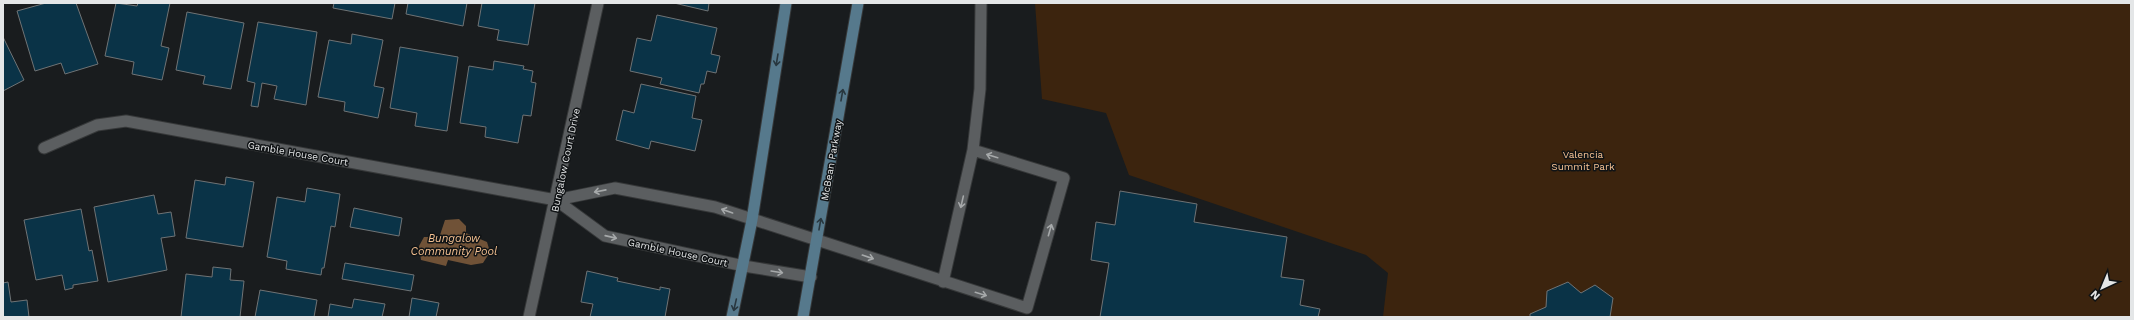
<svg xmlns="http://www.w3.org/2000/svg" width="2134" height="320" font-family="'Work Sans',sans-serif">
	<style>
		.green { fill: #3c240e }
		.water { fill: #705237 }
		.building { fill: #0a3347; stroke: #6f7375 }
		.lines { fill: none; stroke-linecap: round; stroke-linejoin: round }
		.service-casing { stroke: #363839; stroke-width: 13 }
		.minor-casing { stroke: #363839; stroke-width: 13 }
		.secondary-casing { stroke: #363839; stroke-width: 13 }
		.service { stroke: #5b5e60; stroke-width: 11 }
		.minor { stroke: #5b5e60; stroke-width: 11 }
		.secondary { stroke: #56798c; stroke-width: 11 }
		.oneway { stroke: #28373f }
		.oneway2 { stroke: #a6a9aa }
		.labels { text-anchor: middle; stroke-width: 3; stroke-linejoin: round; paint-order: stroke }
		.street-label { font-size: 10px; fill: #e4e6e7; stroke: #101315 }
		.park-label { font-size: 10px; fill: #fac596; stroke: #101315 }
		.water-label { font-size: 11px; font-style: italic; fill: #f5c191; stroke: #101315 }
	</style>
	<rect width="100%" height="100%" fill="#191c1e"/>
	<path class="green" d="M1035,3H2131V317H1383L1388,273L1366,255L1129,175L1106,113L1042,99Z"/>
	<path class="water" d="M459,219L466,226V233L487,242L490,252L483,263L471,265L448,260L446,266L421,260L419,246L424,237H436L440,235L445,220Z"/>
	<path class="building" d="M46,3H76L98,64L65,74L61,63L35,71L17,11Z
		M116,3L137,6L138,3H170L161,46L169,48L162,80L132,74L134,62L105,56Z
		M334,3H395L392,19L333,8Z
		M408,3H467L463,26L406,14Z
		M482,3H535L528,45L497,40L499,30L478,26Z
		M674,3H709L708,11Z
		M187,12L244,23L231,89L203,84L205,76L176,70Z
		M657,15L717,28L711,54L720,56L716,73L707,71L704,84H701L699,93L660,84L662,78L630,71L637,38L651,41Z
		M258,22L317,32L306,105L274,99L277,86L262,83L258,107L251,106L255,83L247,81Z
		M352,34L383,40L374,86L384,88L378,118L344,111L345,102L318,97L329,40L351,44Z
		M3,37L24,80L3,91Z
		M400,47L458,57L447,131L415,126L417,113L390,108Z
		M494,61L524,66L523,69L533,71L531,82L536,83L531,116L523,115L518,143L485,137L486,127L460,123L469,66L493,70Z
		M641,84L696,96L692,118L702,120L695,151L651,141L649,149L616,140L623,110L634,113Z
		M226,177L254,182L243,247L186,238L195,180L225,185Z
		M307,188L340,194L335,227L331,226L324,268H322L321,275L286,269L287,261L267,257L277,197L305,202Z
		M1120,191L1197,204L1194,222L1287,237L1281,277L1304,280L1300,305L1320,309L1318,317H1100L1109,263L1091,260L1096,222L1115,225Z
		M154,195L158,214L171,212L175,236L161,238L167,270L108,282L94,207Z
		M354,208L402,218L399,236L350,227Z
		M81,209L89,251L92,250L98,281L73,285V288L65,290L62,275L36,280L24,220Z
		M345,263L414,275L411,291L342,279Z
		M213,267L231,269L230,280L244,281L240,317H181L186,274L212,277Z
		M587,271L618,278L617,281L660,290V287L670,289L665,317H590L593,304L581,302Z
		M8,282L11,302L27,300L29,317H3V283Z
		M1568,282L1581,293L1595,285L1613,298L1610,317H1530V314L1546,307L1547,291Z
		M260,290L317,300L314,317H255Z
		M412,298L439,303L436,317H409Z
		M354,299L385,304L382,317H328L330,304L352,308Z"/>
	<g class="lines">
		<g class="service-casing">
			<path id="service" d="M817,240L1027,308L1064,178L973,150
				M943,282L973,150L980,89L981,3"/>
		</g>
		<g class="minor-casing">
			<path id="minor" d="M44,148L97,125L126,121L556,200L615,188L715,207L817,240
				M556,200L605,236L744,266L811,277
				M529,317L598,3"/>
		</g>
		<g class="secondary-casing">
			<path id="secondary" d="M732,317L752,220L786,3
				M803,317L858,3"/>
		</g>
		<use href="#service" class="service"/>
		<use href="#minor" class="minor"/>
		<use href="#secondary" class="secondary"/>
	</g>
	<defs><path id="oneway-shaft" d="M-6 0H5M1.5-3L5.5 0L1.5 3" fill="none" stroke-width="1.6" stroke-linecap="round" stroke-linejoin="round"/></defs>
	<g class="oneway">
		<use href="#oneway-shaft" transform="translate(777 60) rotate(99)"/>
		<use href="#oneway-shaft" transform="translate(842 95) rotate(-80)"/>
		<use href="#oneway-shaft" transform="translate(820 224) rotate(-80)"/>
		<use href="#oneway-shaft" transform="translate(735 305) rotate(103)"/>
	</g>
	<g class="oneway2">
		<use href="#oneway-shaft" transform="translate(992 156) rotate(-163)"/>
		<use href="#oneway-shaft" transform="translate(600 191) rotate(169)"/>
		<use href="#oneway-shaft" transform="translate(962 202) rotate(103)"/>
		<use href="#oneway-shaft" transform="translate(727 211) rotate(-161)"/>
		<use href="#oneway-shaft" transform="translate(1050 230) rotate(-74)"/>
		<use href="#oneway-shaft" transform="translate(611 237) rotate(13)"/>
		<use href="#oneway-shaft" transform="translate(868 257) rotate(19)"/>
		<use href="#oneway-shaft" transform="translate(777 272) rotate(9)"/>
		<use href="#oneway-shaft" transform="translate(981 294) rotate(17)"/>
	</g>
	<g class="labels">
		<g class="street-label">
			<text transform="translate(298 153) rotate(10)" y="4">Gamble House Court</text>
			<text transform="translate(565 160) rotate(-78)" y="4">Bungalow Court Drive</text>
			<text transform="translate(831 160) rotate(-80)" y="4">McBean Parkway</text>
			<text transform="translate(678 252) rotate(12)" y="4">Gamble House Court</text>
		</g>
		<g class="park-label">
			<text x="1583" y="158">Valencia<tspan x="1583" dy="12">Summit Park</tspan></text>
		</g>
		<g class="water-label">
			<text x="454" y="242">Bungalow<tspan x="454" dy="13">Community Pool</tspan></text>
		</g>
	</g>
	<rect width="2134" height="320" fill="none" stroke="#e4e6e7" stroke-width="8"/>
	<g transform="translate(2102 288) rotate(224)" stroke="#101315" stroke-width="3" paint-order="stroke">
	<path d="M0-3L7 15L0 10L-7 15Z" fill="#e4e6e7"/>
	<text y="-6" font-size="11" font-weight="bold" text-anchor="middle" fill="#e4e6e7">N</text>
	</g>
</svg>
